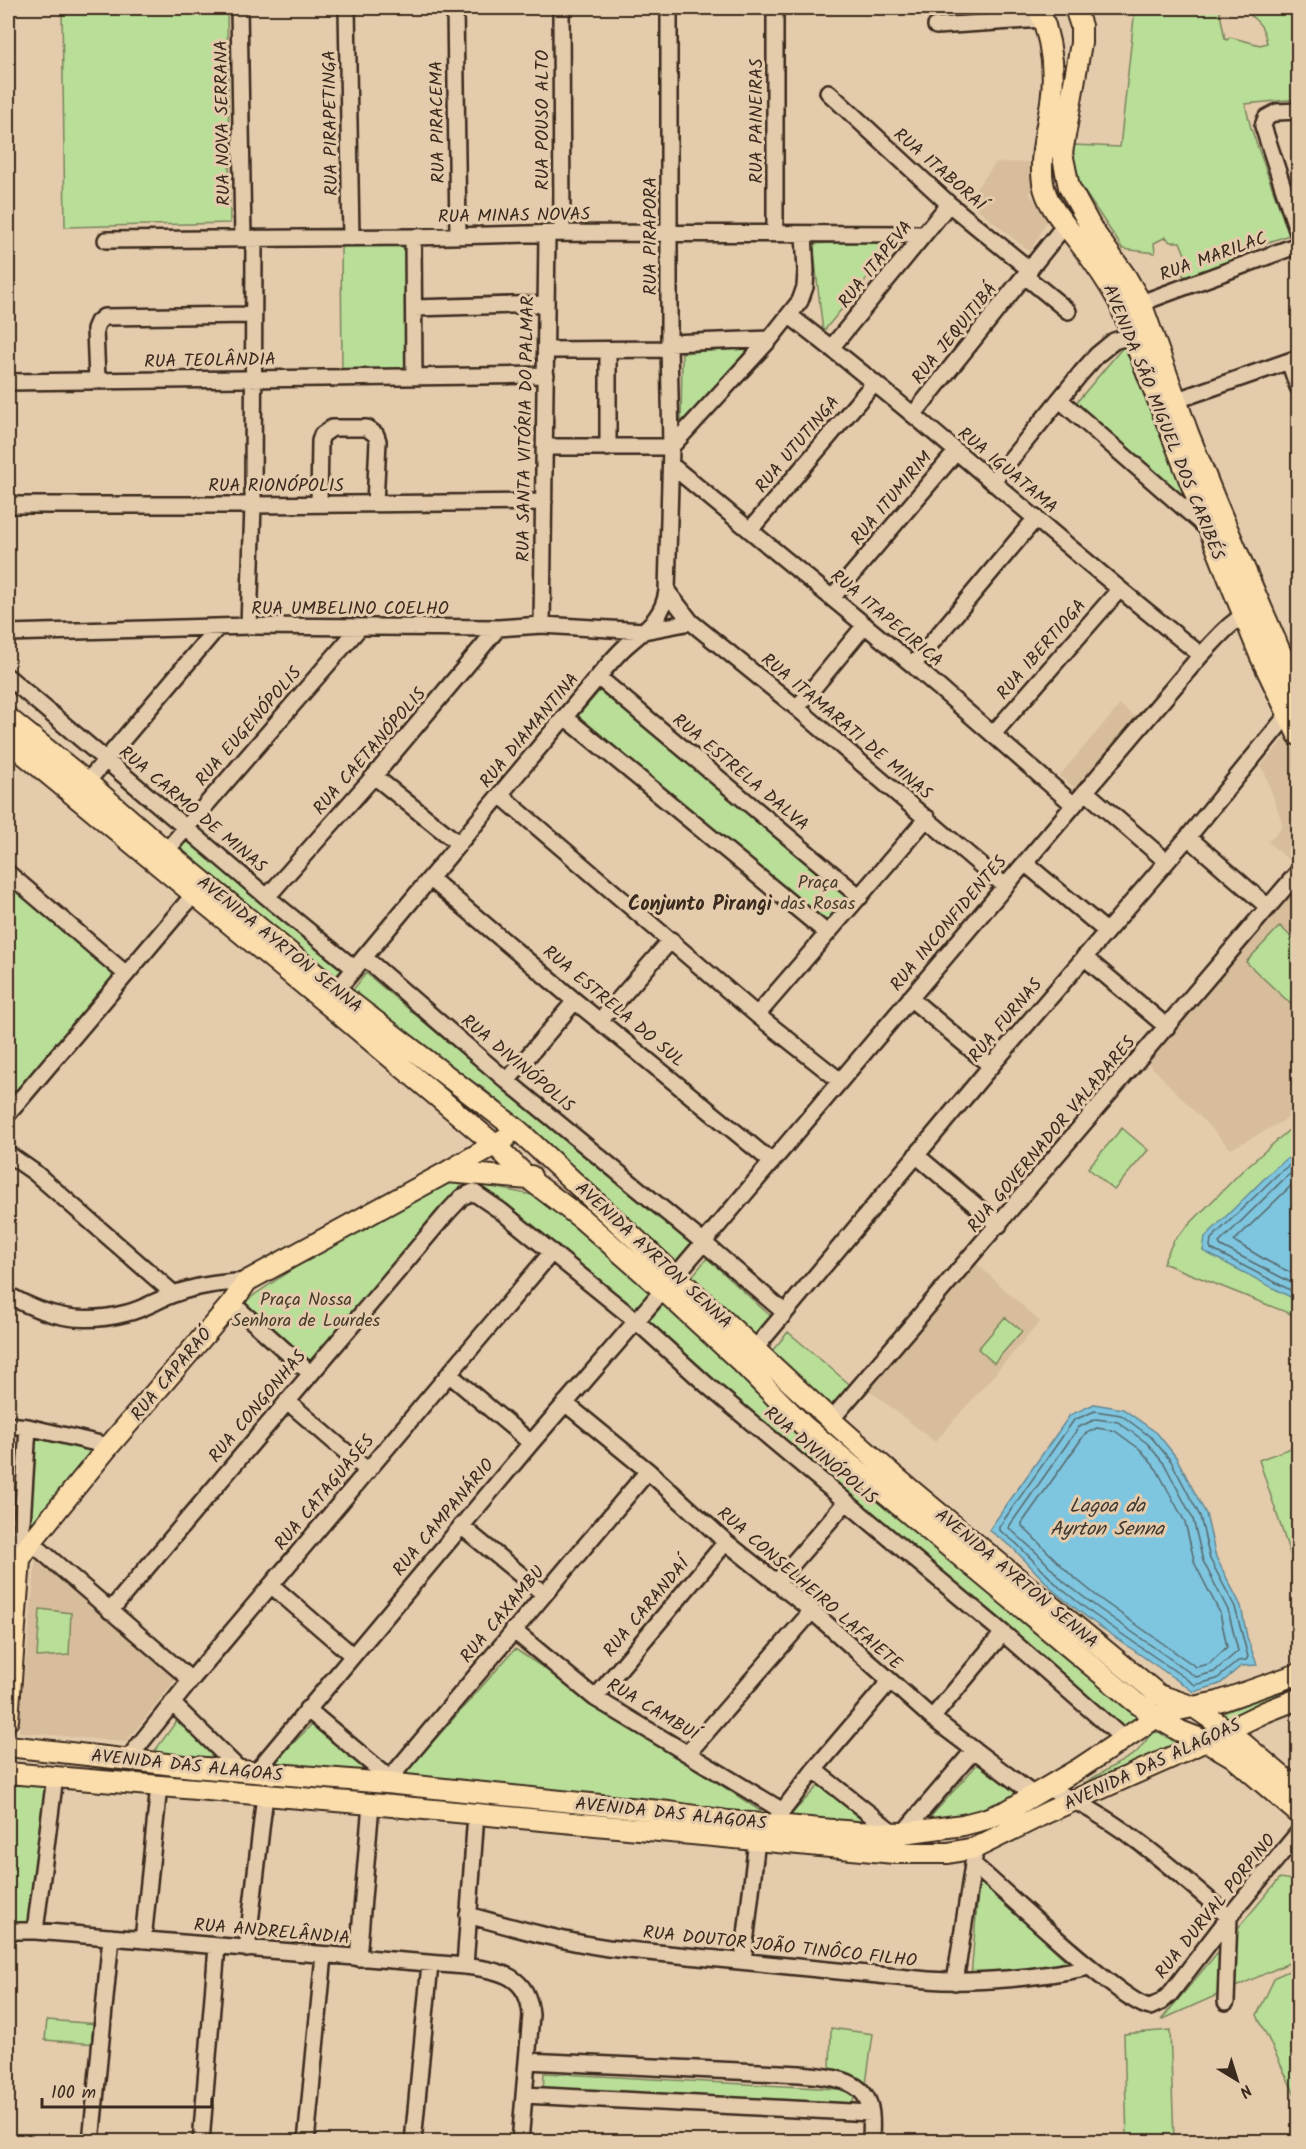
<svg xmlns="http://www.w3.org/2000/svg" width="1306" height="2149" font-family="Kalam,sans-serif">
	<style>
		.built { fill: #d7bd9b }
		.green { fill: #b9de98; stroke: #7a845b; stroke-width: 1.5 }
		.water { fill: #7ec5df; stroke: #638792; stroke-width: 1.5 }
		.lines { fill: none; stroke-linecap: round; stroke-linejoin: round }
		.shore { stroke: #56686b; stroke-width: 1.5 }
		.minor-casing { stroke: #3b2a1e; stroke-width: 20 }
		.major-casing { stroke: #3b2a1e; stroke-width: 24 }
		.minor { stroke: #e4cbac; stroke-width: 15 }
		.major { stroke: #fbddab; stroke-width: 20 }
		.labels { text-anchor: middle; stroke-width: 6; stroke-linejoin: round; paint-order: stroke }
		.street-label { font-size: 18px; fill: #3b2a1e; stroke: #e4cbac }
		.park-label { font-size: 18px; fill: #483c2a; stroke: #e4cbac }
		.neighbourhood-label { font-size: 20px; font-weight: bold; fill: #3b2a1e; stroke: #e4cbac }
		.water-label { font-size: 20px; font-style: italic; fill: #423a31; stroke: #e4cbac }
	</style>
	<rect width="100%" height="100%" fill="#e4cbac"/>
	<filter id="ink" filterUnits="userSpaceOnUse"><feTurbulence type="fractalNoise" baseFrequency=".0167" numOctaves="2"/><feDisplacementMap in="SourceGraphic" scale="12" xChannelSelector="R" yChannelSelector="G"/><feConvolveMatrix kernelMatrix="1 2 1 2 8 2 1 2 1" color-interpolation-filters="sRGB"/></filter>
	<g filter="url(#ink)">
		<path class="built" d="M1029,162L1034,188L1029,193L1048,219L1030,252L976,208L980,202L971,195L996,163Z
			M1120,705L1139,720L1078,790L1059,776Z
			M1287,736L1298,760V852L1290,861L1268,842L1283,825L1264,771L1260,767Z
			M1298,884V1113L1231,1149L1148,1063L1211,985Z
			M975,1262L1040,1322L935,1442L869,1390Z
			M36,1559L176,1679L126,1742L19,1732Z"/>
		<path class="green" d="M62,8H227L230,223L65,227Z
			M1135,8H1219L1225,39L1227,40L1230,37L1260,45L1267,43C1262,20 1256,23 1244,8H1298L1295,15L1291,17L1297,22L1298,20V99L1245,104L1251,128L1289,235L1235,254L1236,261L1221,271L1211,269L1205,270L1202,277C1191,279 1186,281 1179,270L1187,259L1180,242H1170L1166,237L1154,243L1155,253L1123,249L1080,185C1075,171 1073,159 1073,145L1120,147Z
			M899,239L823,332L813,244Z
			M405,242L406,369L342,370L341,243Z
			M1124,346L1186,491L1188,501L1076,403Z
			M750,347L681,426L682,353Z
			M601,689L853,897L827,925L578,716Z
			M187,840L343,968L332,982L175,855Z
			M8,882L111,973L113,976L8,1102Z
			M1280,926L1298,944V1003L1294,1007L1246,962Z
			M366,973L527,1109L695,1246L674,1270L518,1118L482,1087L456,1073L350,994Z
			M1298,1122V1317L1163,1263L1174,1240L1242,1171Z
			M1122,1128L1148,1150L1114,1190L1088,1168Z
			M451,1178L461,1182L458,1192L311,1362L303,1360L243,1311L247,1300L326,1246Z
			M478,1184L537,1196L654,1293L635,1313Z
			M707,1258L776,1321L758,1341L691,1278Z
			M664,1304L1143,1720L1131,1733L1121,1727L1103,1710L709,1383L647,1323Z
			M1005,1317L1022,1331L994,1363L978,1349Z
			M788,1332L854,1388L836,1413L774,1359L772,1351Z
			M36,1434L104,1445L29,1537Z
			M1298,1445V1578L1259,1460Z
			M40,1609L71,1613L69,1655L37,1657Z
			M515,1649L768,1816L400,1779Z
			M1298,1685V1698L1233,1726L1215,1716Z
			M178,1719L229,1763L151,1756Z
			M312,1724L372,1774L275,1767L276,1761Z
			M1159,1732L1186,1749L1084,1790V1783L1136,1753L1152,1733Z
			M981,1760L1024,1799L918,1831Z
			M12,1783L46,1785L32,1927H8V1838Z
			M819,1785L871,1828L787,1819Z
			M1298,1874V1959L1161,2020L1280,1878L1292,1880Z
			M979,1880L1074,1968L971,1978Z
			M1298,1967V2101L1257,2015L1275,1977Z
			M47,2020L98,2024L96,2044L45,2040Z
			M831,2028L873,2034L866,2084L830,2072Z
			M1170,2030L1174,2141H1127L1124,2034Z
			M544,2073L855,2090L852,2109L543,2094Z"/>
		<path class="water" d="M1298,1151V1301L1203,1251L1205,1237L1276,1167Z
			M1094,1404L1123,1409L1157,1433L1176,1457L1206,1514L1216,1557L1241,1606L1247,1637L1257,1665L1241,1666L1220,1684L1194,1692L1089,1619L1055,1592L1012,1547L989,1530L1070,1415Z"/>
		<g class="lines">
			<path class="shore" d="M1298,1159L1280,1172L1211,1239L1210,1246L1211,1249L1298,1294
				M1298,1168L1285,1178L1219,1243L1221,1246L1298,1286
				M1298,1179L1234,1241L1269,1262L1298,1276
				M1095,1411L1121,1415L1152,1438L1171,1461L1200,1516L1210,1559L1235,1607L1248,1657L1246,1660L1238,1661L1217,1679L1195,1685L1093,1614L1059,1587L1016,1543L999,1530V1527L1074,1420Z
				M1096,1419L1118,1422L1147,1443L1165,1465L1193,1519L1203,1561L1228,1610L1238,1651L1214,1672L1196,1677L1098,1608L1064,1582L1038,1554L1009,1528L1010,1525L1079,1427Z
				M1097,1428L1115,1431L1141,1450L1157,1470L1185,1522L1195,1564L1220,1613L1227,1647L1209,1664L1196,1667L1103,1601L1071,1575L1022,1526V1523L1085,1434Z"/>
			<g class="minor-casing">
				<path id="minor" d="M239,8L243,239
					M347,8L351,238
					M455,8L458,236
					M561,8L562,233
					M936,26L1043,19
					M828,92L949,204L1030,270
					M1298,111L1277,112L1266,118L1263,126L1298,233
					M775,234V8
					M413,237L414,377
					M106,240L413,237L562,233L924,234
					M1025,276L1068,311
					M1141,303L1298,245
					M414,308L546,304
					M790,316C931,424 1061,545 1201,655
					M669,343L770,339
					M831,348L949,204
					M547,350L669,349
					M1289,361L1298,387
					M97,380L95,329L98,322L104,317L252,315
					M8,382L546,375
					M1060,400L1208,529
					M1177,400L1298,358
					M913,415L1065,225
					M545,447H671L770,339L800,301L805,287L806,271L804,234
					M608,448V350
					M671,465L913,665L1074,805
					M993,481L1081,373L1097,355L1114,341L1140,333
					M319,504L320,441L322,435L332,428H367L376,435L378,441L375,504
					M8,505H253L544,502
					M750,530L874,383
					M667,591L691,622L797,708L1005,886
					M832,598L956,452
					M542,625L547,234
					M249,626L253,505L254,238
					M8,633L249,626L498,628L542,625L644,631L691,622
					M913,665L1036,518
					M8,677L267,897L355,969
					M598,677L860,897
					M797,708L865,625
					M566,718L827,933
					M993,734L1119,590
					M374,776L459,844
					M87,782L217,628
					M1086,792L1166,861
					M500,795L757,1015L839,1080
					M1188,837L1268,907
					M166,851L360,627
					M1025,863L1106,931
					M8,873L126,974
					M431,879L575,1001L772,1162
					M267,897L374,776L498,628
					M1084,957L1167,1027
					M365,958L507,1081L704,1243L784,1312
					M336,991L598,677C607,666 616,655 626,646C645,629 663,619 667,591L671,447L669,343V8
					M910,998L991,1066
					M757,1015L927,818
					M600,1021L671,940
					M507,1081L575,1001
					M8,1114L194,894
					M8,1154L34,1172L174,1294
					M916,1155L999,1225
					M676,1275L1201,655C1216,640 1231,620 1251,612
					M8,1295C47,1317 82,1325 127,1313C144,1309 159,1299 174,1294C198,1285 222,1283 247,1281
					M232,1303L310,1373
					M748,1357L991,1066L1188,837L1298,702
					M450,1375L531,1443
					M287,1401L368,1471
					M565,1403L648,1471L726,1542L812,1611L932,1718L1035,1796
					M831,1420L1298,872
					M8,1425L28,1427L109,1446
					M461,1526L544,1594
					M31,1542L191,1680
					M20,1556L28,1427
					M776,1583L846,1502
					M271,1585L352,1655
					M110,1611L447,1213L462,1197L473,1192L501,1211L635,1320L708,1386L1003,1633L1125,1740
					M513,1630L595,1698L781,1810
					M595,1698L726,1542
					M172,1703L241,1771
					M307,1709L389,1778
					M932,1718L1003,1633
					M688,1753L812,1611
					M127,1760L191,1680L552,1252
					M814,1770L895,1834
					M255,1773L531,1443L663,1290
					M386,1783L648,1471
					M1047,1788C1117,1817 1172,1868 1229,1917L1226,2002
					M777,1818L814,1770L889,1682
					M903,1833L973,1751
					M973,1864C1000,1887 1124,2005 1150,2007L1161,2002L1170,1994L1229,1917L1298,1833
					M468,1915C515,1928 560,1941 608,1948L928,1980C976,1984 1043,1977 1090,1967
					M8,1931H35L465,1966C499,1971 528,1974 531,2015L520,2142
					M35,1931L55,1777
					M143,1940L159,1786
					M247,1949L265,1795
					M358,1958L371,1804
					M743,1961L757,1840
					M465,1966L476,1814
					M955,1982L974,1858
					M527,2061L800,2074C823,2076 861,2077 869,2104C873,2116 871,2129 871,2142
					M524,2095L871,2113
					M91,2142L111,1937
					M201,2142L217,1947
					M306,2142L324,1955
					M413,2142L430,1964"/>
			</g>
			<g class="major-casing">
				<path id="major" d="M1039,8C1051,39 1056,69 1051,102C1047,128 1039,157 1043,183C1047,207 1067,226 1081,245C1095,263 1108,282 1119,302L1233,589L1260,655L1298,735
					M1075,8L1081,26V43L1062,153L1069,187L1092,229L1126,277L1141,303L1188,433L1217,505L1298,693
					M8,718L87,782L166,851L336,991L519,1131L831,1420L893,1475L994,1559L1159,1695L1194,1707L1227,1730L1298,1790
					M8,741L331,1007L495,1145L529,1179L582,1219L663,1290L742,1363L804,1426L1134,1701L1156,1717L1180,1731L1206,1741L1233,1757L1298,1813
					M447,1172L529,1179L531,1176
					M8,1720L20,1559L31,1542L109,1446L232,1303L247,1281L447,1172L506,1138
					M8,1746L193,1767L386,1783L669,1812L728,1821L856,1832L903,1833L963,1825L986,1819L1007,1811L1080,1768L1163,1713L1218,1702L1298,1674
					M8,1773L371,1804L894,1853H948L975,1848L1048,1812L1172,1757L1265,1712L1298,1699"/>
			</g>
			<use href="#minor" class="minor"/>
			<use href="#major" class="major"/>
		</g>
	</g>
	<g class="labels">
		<g class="street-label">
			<text transform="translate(542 120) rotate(-90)" y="6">RUA POUSO ALTO</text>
			<text transform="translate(756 121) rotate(-90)" y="6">RUA PAINEIRAS</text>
			<text transform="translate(437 122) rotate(-91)" y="6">RUA PIRACEMA</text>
			<text transform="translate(222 123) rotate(-91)" y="6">RUA NOVA SERRANA</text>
			<text transform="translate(330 123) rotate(-91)" y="6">RUA PIRAPETINGA</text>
			<text transform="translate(940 169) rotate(41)" y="6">RUA ITABORAÍ</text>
			<text transform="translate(514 215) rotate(-1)" y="6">RUA MINAS NOVAS</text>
			<text transform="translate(650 236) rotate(-90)" y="6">RUA PIRAPORA</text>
			<text transform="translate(1213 256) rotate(-20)" y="6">RUA MARILAC</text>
			<text transform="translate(875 264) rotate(-51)" y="6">RUA ITAPEVA</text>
			<text transform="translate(954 333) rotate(-51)" y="6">RUA JEQUITIBÁ</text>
			<text transform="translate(210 360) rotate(-1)" y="6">RUA TEOLÂNDIA</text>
			<text transform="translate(1164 422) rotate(68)" y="6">AVENIDA SÃO MIGUEL DOS CARIBÉS</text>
			<text transform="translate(525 429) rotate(-89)" y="6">RUA SANTA VITÓRIA DO PALMAR</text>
			<text transform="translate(797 444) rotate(-50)" y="6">RUA UTUTINGA</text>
			<text transform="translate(1008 470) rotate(40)" y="6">RUA IGUATAMA</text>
			<text x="276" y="491">RUA RIONÓPOLIS</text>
			<text transform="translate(891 498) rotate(-50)" y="6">RUA ITUMIRIM</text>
			<text x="350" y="614">RUA UMBELINO COELHO</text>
			<text transform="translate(887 618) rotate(40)" y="6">RUA ITAPECIRICA</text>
			<text transform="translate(1041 649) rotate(-49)" y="6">RUA IBERTIOGA</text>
			<text transform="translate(248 726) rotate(-49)" y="6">RUA EUGENÓPOLIS</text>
			<text transform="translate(847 726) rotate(40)" y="6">RUA ITAMARATI DE MINAS</text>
			<text transform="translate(529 730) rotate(-50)" y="6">RUA DIAMANTINA</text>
			<text transform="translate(369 751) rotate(-49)" y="6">RUA CAETANÓPOLIS</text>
			<text transform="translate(741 772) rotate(40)" y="6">RUA ESTRELA DALVA</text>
			<text transform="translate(193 809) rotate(40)" y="6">RUA CARMO DE MINAS</text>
			<text transform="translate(948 923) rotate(-50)" y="6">RUA INCONFIDENTES</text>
			<text transform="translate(280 944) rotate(39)" y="6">AVENIDA AYRTON SENNA</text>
			<text transform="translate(614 1006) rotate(40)" y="6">RUA ESTRELA DO SUL</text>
			<text transform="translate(1005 1020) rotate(-50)" y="6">RUA FURNAS</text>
			<text transform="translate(518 1063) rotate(40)" y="6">RUA DIVINÓPOLIS</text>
			<text transform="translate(1051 1134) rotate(-50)" y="6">RUA GOVERNADOR VALADARES</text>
			<text transform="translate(654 1255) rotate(43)" y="6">AVENIDA AYRTON SENNA</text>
			<text transform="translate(171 1374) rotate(-50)" y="6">RUA CAPARAÓ</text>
			<text transform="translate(257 1406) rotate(-50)" y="6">RUA CONGONHAS</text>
			<text transform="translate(821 1455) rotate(40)" y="6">RUA DIVINÓPOLIS</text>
			<text transform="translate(324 1492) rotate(-50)" y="6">RUA CATAGUASES</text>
			<text transform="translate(443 1517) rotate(-50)" y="6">RUA CAMPANÁRIO</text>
			<text transform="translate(1017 1578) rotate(40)" y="6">AVENIDA AYRTON SENNA</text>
			<text transform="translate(810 1588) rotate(41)" y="6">RUA CONSELHEIRO LAFAIETE</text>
			<text transform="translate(646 1607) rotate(-50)" y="6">RUA CARANDAÍ</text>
			<text transform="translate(502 1614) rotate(-50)" y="6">RUA CAXAMBU</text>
			<text transform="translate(653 1709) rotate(31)" y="6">RUA CAMBUÍ</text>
			<text transform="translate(1152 1764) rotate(-25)" y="6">AVENIDA DAS ALAGOAS</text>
			<text transform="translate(187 1765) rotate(6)" y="6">AVENIDA DAS ALAGOAS</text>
			<text transform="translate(671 1813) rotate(6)" y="6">AVENIDA DAS ALAGOAS</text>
			<text transform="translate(1215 1906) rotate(-51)" y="6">RUA DURVAL PORPINO</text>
			<text transform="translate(272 1931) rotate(5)" y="6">RUA ANDRELÂNDIA</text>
			<text transform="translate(780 1946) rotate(6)" y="6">RUA DOUTOR JOÃO TINÔCO FILHO</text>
		</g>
		<g class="park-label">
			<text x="818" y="888">Praça<tspan x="818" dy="21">das Rosas</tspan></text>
			<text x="306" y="1305">Praça Nossa<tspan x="306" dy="21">Senhora de Lourdes</tspan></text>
		</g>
		<g class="neighbourhood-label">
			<text x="700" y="910">Conjunto Pirangi</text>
		</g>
		<g class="water-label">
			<text x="1107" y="1512">Lagoa da<tspan x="1107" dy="23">Ayrton Senna</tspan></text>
		</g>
	</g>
	<rect width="1306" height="2149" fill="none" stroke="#e4cbac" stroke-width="30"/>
	<rect x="15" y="15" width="1276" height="2119" fill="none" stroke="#3b2a1e" stroke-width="2" filter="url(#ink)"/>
	<g transform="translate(1237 2080) rotate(142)" stroke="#e4cbac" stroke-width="4.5" paint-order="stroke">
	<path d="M0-4.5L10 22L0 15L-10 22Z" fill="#3b2a1e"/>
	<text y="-9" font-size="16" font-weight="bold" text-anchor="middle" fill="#3b2a1e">N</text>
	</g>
	<path d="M42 2098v9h170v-9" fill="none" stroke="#3b2a1e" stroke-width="3"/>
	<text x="51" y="2098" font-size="18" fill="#3b2a1e" stroke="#e4cbac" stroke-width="4.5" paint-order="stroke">100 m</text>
</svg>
